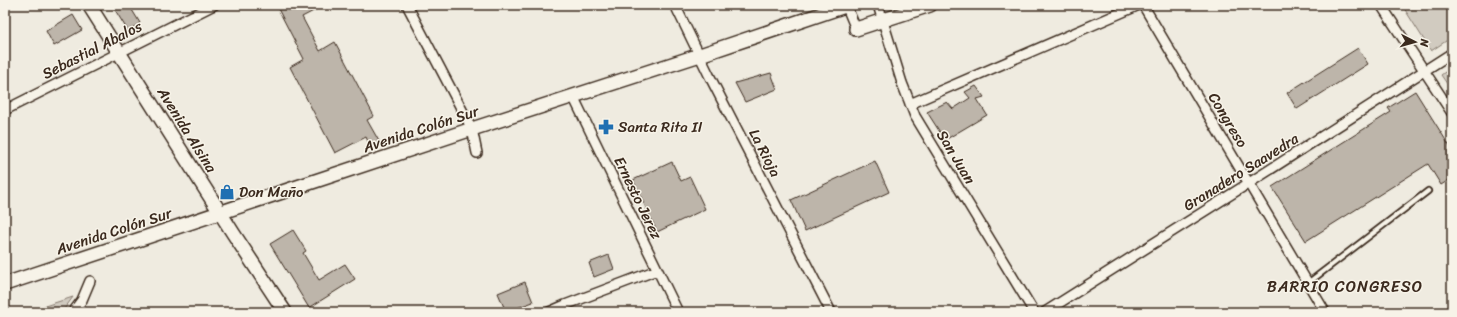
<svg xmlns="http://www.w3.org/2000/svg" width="1457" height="317" font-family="Sriracha,sans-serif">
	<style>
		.green { fill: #d1cbc0; stroke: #867a6f }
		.building { fill: #bdb5aa; stroke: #3b2a1e }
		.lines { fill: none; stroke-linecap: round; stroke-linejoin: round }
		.lane-casing { stroke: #3b2a1e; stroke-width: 8 }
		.street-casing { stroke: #3b2a1e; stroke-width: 12 }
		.secondary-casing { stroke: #3b2a1e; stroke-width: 16 }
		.lane { stroke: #f7f3e8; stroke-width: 4.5 }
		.street { stroke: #f7f3e8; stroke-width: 9 }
		.secondary { stroke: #f7f3e8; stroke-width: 13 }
		.labels { text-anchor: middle; stroke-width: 3; stroke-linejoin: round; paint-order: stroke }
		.street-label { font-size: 15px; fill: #3b2a1e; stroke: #f7f3e8 }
		.poi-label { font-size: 15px; fill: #3b2a1e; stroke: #f7f3e8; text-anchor: start }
		.neighbourhood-label { font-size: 16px; letter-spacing: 1px; fill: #3b2a1e; stroke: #f7f3e8 }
	</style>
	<rect width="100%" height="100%" fill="#efebe0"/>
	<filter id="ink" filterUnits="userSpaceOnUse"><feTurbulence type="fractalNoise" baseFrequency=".025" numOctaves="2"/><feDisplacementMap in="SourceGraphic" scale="8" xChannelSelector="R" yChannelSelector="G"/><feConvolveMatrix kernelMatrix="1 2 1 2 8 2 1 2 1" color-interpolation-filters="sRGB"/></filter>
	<g filter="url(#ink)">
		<path class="green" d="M1402,5H1452V37L1431,51Z
			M1452,67V91L1441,75Z
			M73,297L62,312H26Z"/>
		<path class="building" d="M112,5H129L140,23L128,31Z
			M276,5H325L302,17L320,51L335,42L374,116L367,120L380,143L371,148L366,137L335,153L290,67L304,59Z
			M73,15L82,30L54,46L46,31Z
			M1358,48L1368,64L1297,109L1287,93Z
			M771,73L777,89L745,102L735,83Z
			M976,86L984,97L977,99L987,115L945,140L927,112L947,102L953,109L970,98L965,92Z
			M1415,91L1452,150V178L1441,185L1428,164L1306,241L1272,187L1391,112L1388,108Z
			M875,161L889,192L805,231L791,200Z
			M672,162L681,181L690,177L705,209L657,232L633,180Z
			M293,230L306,251L303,253L319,280L345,264L355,279L309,308L270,244Z
			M609,255L614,269L594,277L589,263Z
			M525,282L533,302L506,312L498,293Z"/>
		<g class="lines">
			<g class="lane-casing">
				<path id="lane" d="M1308,283L1428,191"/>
			</g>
			<g class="street-casing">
				<path id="street" d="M407,5L472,129L477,153
					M675,5L709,75L831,312
					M846,5L856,29
					M878,5L902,83L915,116L1034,312
					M1143,5L1325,312
					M1381,5L1452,113
					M573,96L678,312
					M910,104L1139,5
					M5,110L214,5
					M73,312L82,300L90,281
					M549,312L565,305L657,270
					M1045,312L1249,183L1452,53"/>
			</g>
			<g class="secondary-casing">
				<path id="secondary" d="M89,5L233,233L285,312
					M856,29L930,5
					M5,284L472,129L700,55L848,5"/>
			</g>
			<use href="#lane" class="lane"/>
			<use href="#street" class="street"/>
			<use href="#secondary" class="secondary"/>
		</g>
	</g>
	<defs>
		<g id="pharmacy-bare" transform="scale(1.2)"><path d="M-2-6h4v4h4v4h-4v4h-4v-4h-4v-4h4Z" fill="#1f6fb2" stroke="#f7f3e8" stroke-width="2.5" paint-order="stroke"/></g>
		<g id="shop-bare" transform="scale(1.2)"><path d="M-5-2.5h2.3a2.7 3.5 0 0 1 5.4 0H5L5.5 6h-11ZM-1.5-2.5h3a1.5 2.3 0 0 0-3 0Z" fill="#1f6fb2" stroke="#f7f3e8" stroke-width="2.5" paint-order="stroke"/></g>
	</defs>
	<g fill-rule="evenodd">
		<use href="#pharmacy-bare" x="606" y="127"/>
		<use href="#shop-bare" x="227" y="192"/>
	</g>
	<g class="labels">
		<g class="street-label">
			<text transform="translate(92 50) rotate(-27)" y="5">Sebastial Abalos</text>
			<text transform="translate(1228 120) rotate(59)" y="5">Congreso</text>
			<text transform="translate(421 129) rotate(-18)" y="5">Avenida Colón Sur</text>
			<text transform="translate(187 130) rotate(58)" y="5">Avenida Alsina</text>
			<text transform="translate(765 153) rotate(63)" y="5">La Rioja</text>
			<text transform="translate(956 157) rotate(59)" y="5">San Juan</text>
			<text transform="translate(1241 172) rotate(-32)" y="5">Granadero Saavedra</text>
			<text transform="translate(638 198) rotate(64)" y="5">Ernesto Jerez</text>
			<text transform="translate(114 231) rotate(-18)" y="5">Avenida Colón Sur</text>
		</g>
		<g class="poi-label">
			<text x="618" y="132">Santa Rita II</text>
			<text x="239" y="197">Don Maño</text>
		</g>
		<g class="neighbourhood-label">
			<text x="1345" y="292">BARRIO CONGRESO</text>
		</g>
	</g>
	<rect width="1457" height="317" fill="none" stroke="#f7f3e8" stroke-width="20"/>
	<rect x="10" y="10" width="1437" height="297" fill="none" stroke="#3b2a1e" stroke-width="1.5" filter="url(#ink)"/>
	<g transform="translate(1415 42) rotate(96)" stroke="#f7f3e8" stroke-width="3" paint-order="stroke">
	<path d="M0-3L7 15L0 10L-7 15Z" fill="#3b2a1e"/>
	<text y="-6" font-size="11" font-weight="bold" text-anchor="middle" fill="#3b2a1e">N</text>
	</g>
</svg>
